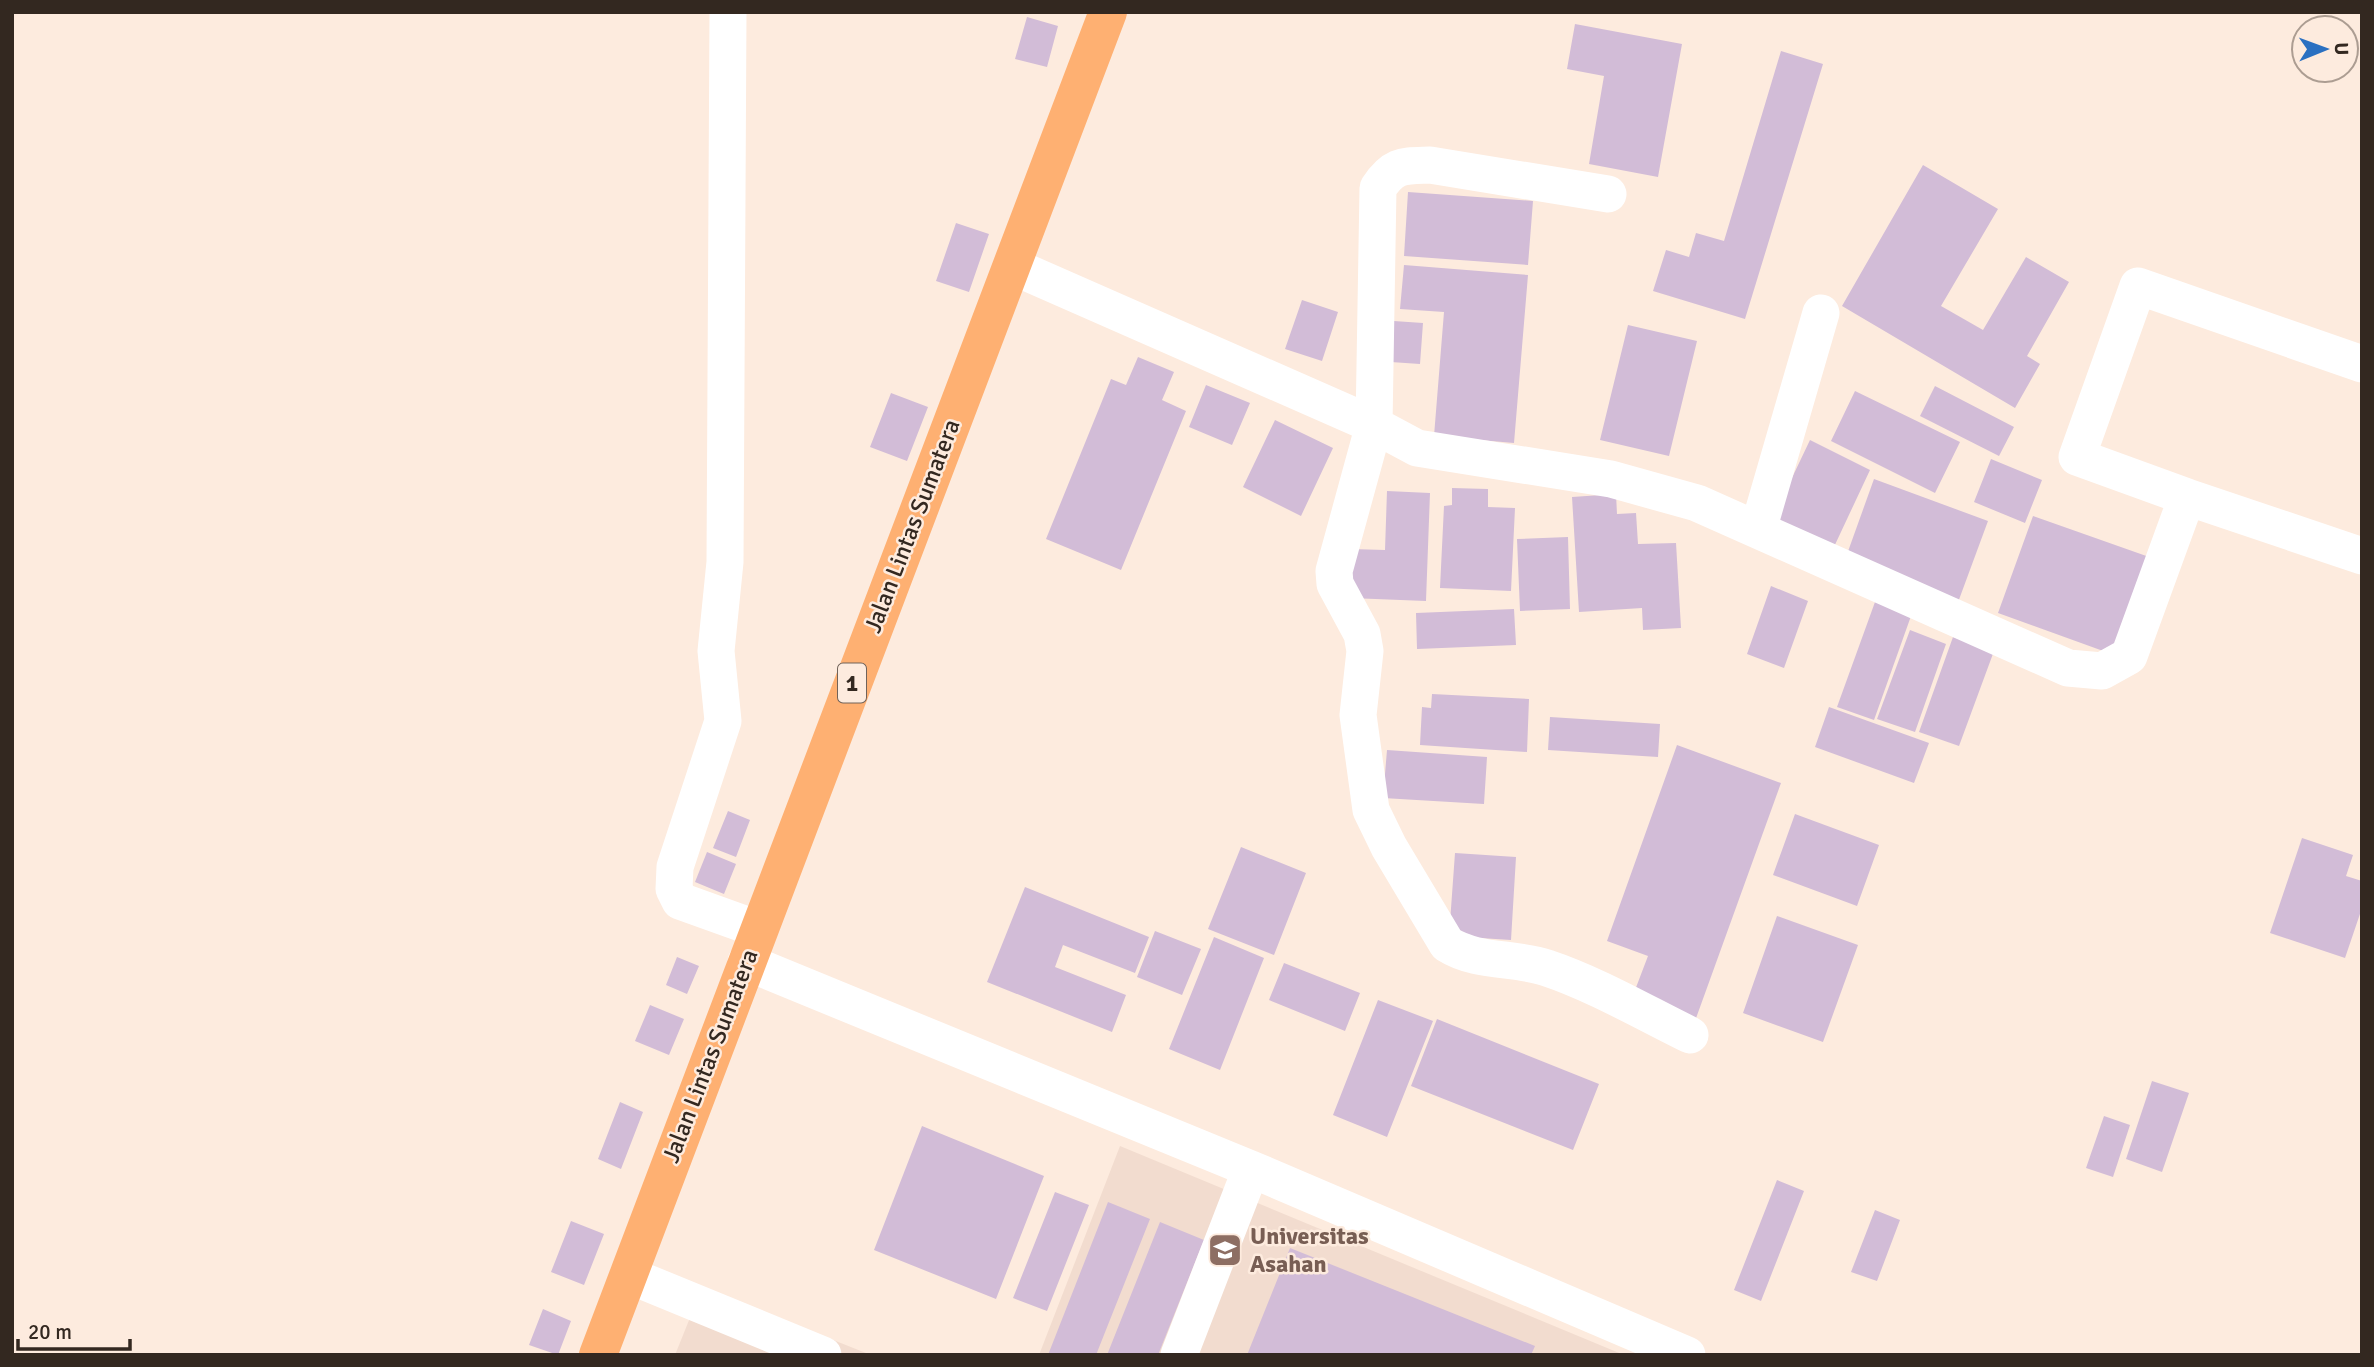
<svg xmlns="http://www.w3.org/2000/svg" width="2374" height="1367" font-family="Signika,sans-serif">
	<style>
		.education { fill: #f2dccf }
		.building { fill: #d2bcd7 }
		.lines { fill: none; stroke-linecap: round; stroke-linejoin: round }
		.minor { stroke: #fff; stroke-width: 37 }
		.highway { stroke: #feb072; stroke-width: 38 }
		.labels { text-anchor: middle; stroke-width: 5; stroke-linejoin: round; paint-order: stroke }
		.shield { fill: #fdebde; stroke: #706259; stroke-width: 2 }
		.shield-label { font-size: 23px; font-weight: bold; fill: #332820 }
		.street-label { font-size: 24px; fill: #332820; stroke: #fdebde }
		.education-label { font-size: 24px; font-weight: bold; fill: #785e54; stroke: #fdebde; text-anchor: start }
	</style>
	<rect width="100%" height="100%" fill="#fdebde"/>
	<path class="education" d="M1120,1146L1624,1355H1039Z
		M702,1288L871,1355H675Z"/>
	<path class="building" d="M1027,17L1058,26L1047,67L1015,59Z
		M1575,24L1682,44L1658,177L1589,164L1604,76L1567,69Z
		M1781,51L1823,64L1745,319L1653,291L1666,250L1689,257L1696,233L1724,241Z
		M1923,165L1998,209L1941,306L1983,330L2026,257L2069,282L2027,356L2040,364L2015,408L1842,306Z
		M1408,192L1533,201L1528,265L1404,256Z
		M956,223L989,234L969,292L936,281Z
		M1404,265L1528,275L1514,443L1434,436L1444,312L1400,309Z
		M1302,300L1338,312L1322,361L1285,349Z
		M1379,320L1423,323L1420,364L1376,361Z
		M1628,325L1697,341L1669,456L1600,440Z
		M1138,357L1174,372L1162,400L1186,411L1121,570L1046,539L1111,379L1126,385Z
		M1206,385L1250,403L1232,445L1189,427Z
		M1935,386L2014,427L1999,456L1920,416Z
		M1855,391L1960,442L1935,493L1831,441Z
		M891,393L928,407L907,461L870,447Z
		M1275,420L1333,448L1301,516L1243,487Z
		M1810,440L1870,470L1833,549L1772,520Z
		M1991,459L2042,480L2025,523L1974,502Z
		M1874,479L1988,521L1957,605L1846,557Z
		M1452,488L1488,489V507L1515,508L1511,591L1440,588L1444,506L1452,505Z
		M1387,491L1430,493L1426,601L1350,598L1351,549L1385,550Z
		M1616,494L1617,514L1636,513L1638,544L1676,543L1681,628L1643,630L1642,608L1579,612L1572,497Z
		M2033,516L2152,558L2117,656L1998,613Z
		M1568,537L1570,609L1520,611L1517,539Z
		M1771,586L1808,601L1784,668L1747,654Z
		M1875,602L1911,616L1874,720L1837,707Z
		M1514,609L1516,645L1417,649L1416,613Z
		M1910,630L1946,644L1915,732L1877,719Z
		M1953,637L1994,651L1959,746L1919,732Z
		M1432,694L1529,699L1527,752L1420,745L1422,707L1431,708Z
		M1829,707L1929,743L1914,783L1815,747Z
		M1550,717L1660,724L1658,757L1548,750Z
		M1677,745L1781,783L1695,1021L1632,998L1648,956L1607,941Z
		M1387,750L1487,757L1484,804L1383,798Z
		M728,811L750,820L736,857L713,848Z
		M1795,814L1879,845L1857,906L1773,875Z
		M2302,838L2353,855L2346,876L2362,881V908L2345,958L2270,933Z
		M1241,847L1306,873L1274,955L1208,929Z
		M707,852L736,864L724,894L695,882Z
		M1455,853L1516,857L1511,940L1449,936Z
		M1025,887L1149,937L1135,973L1063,945L1055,967L1126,995L1112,1032L987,982Z
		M1777,916L1858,945L1823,1042L1743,1013Z
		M1155,931L1201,949L1182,995L1137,977Z
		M1214,937L1264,958L1220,1070L1169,1049Z
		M677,957L699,966L687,994L666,985Z
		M1284,963L1360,993L1345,1031L1269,1000Z
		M1378,1000L1433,1021L1387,1137L1333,1115Z
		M650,1005L684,1019L669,1055L635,1041Z
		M1437,1019L1599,1084L1573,1150L1411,1086Z
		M2152,1081L2189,1093L2162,1172L2126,1159Z
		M620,1102L643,1112L621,1169L598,1159Z
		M2104,1116L2130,1125L2113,1177L2086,1168Z
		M922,1126L1044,1176L996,1299L874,1250Z
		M1777,1180L1804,1191L1761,1301L1734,1290Z
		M1055,1192L1089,1205L1047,1311L1013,1298Z
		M1108,1202L1150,1219L1096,1355H1048Z
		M1875,1210L1900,1220L1877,1281L1851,1272Z
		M571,1221L604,1234L584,1285L551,1272Z
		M1160,1222L1204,1240L1158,1355H1107Z
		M1290,1248L1535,1346L1531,1355H1247Z
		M543,1309L571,1321L558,1355L529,1345Z"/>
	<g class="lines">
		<path class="minor" d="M728,12L725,562L716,651L723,721L675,867L674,889L680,901L758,929
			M1608,194L1430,165C1403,166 1394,164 1378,188L1374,425L1334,571L1335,584L1362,634L1365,651L1358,715L1371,810L1389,847L1447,944C1477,963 1515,957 1547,968C1595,984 1645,1013 1690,1035
			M1012,266L1374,425L1417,448L1611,479L1697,503L2068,668L2102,671L2129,656L2187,497L2362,556
			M2187,497L2077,457L2138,286L2362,364
			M1758,530L1821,313
			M746,962L1251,1169L1687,1355
			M628,1275L823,1355
			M1179,1355L1251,1169"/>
		<path class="highway" d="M598,1355L1108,12"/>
	</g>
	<defs>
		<g id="university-square" transform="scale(1.75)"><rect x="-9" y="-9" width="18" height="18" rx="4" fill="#8d6e63" stroke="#fdebde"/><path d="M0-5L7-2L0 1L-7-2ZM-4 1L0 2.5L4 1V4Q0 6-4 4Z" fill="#fff"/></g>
	</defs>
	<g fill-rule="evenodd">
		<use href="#university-square" x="1225" y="1250"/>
	</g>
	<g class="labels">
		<rect class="shield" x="838" y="663.5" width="28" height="39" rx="5"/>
		<g class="shield-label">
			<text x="852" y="691">1</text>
		</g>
		<g class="street-label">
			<text transform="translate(912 526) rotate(-69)" y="8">Jalan Lintas Sumatera</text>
			<text transform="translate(710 1056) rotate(-69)" y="8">Jalan Lintas Sumatera</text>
		</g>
		<g class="education-label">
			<text x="1250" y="1244">Universitas<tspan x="1250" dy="28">Asahan</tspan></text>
		</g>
	</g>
	<rect width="2374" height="1367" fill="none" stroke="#332820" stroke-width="28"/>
	<g transform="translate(2325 49) rotate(89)"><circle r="33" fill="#fdebde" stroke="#ac9d92" stroke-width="2"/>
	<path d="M0-5L12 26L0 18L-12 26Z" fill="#2a70c1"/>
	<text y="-10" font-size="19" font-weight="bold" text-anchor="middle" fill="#332820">U</text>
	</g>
	<path d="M18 1339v10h112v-10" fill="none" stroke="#332820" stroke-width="3.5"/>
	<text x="28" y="1339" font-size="21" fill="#332820" stroke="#fdebde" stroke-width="5" paint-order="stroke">20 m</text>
</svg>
